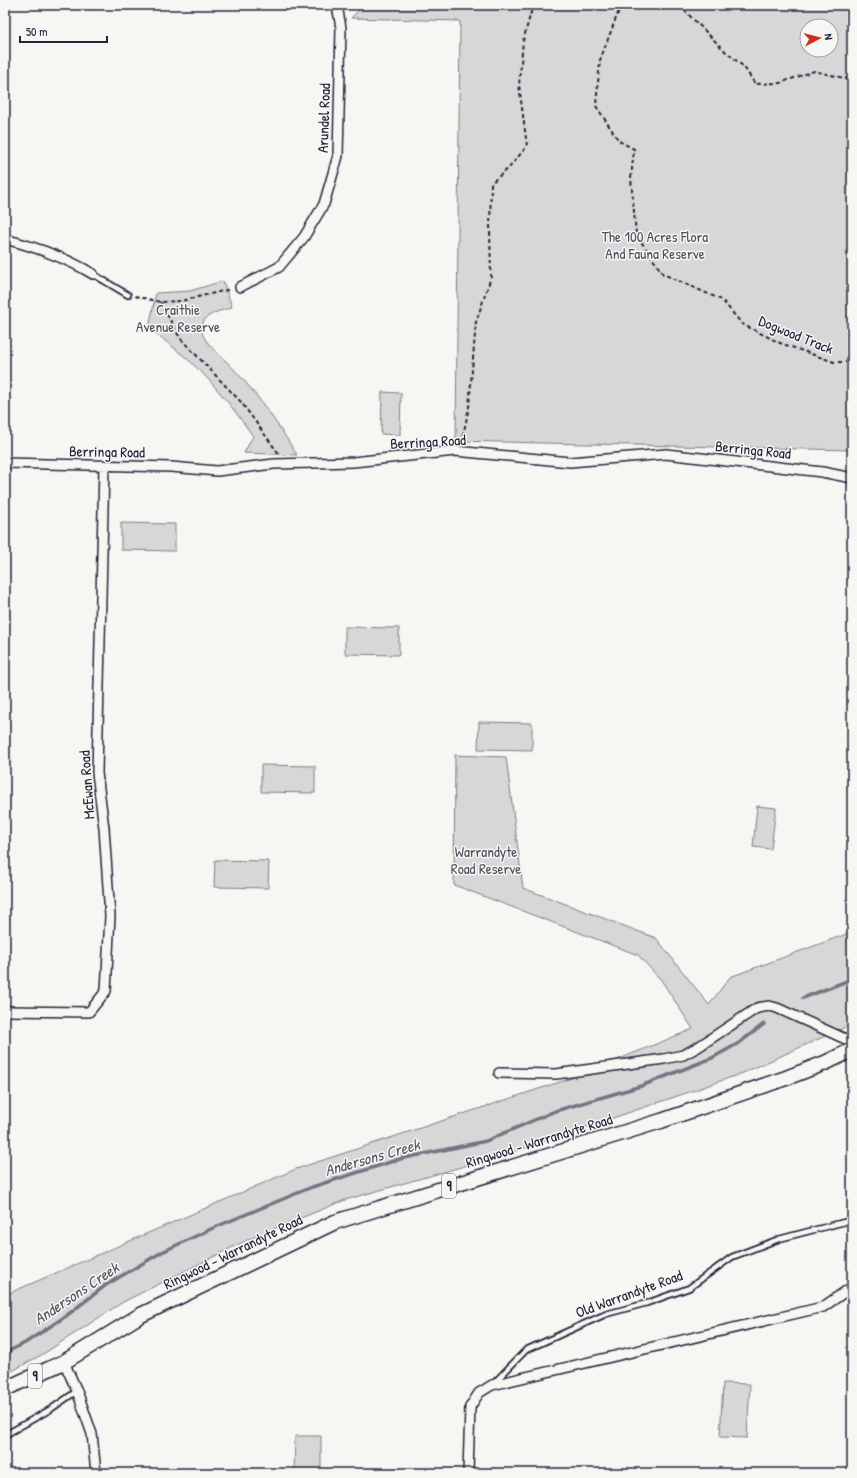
<svg xmlns="http://www.w3.org/2000/svg" width="857" height="1478" font-family="'Patrick Hand',sans-serif">
	<style>
		.green { fill: #d7d7d7; stroke: #7c7c89; fill-rule: evenodd }
		.lines { fill: none; stroke-linecap: round; stroke-linejoin: round }
		.stream { stroke: #757583; stroke-width: 3.5 }
		.lane-casing { stroke: #22223b; stroke-width: 8 }
		.street-casing { stroke: #22223b; stroke-width: 12 }
		.primary-casing { stroke: #22223b; stroke-width: 17 }
		.path { stroke: #22223b; stroke-width: 2; stroke-dasharray: 4 3; stroke-linecap: butt }
		.lane { stroke: #f6f6f2; stroke-width: 4.5 }
		.street { stroke: #f6f6f2; stroke-width: 9 }
		.primary { stroke: #f6f6f2; stroke-width: 14 }
		.labels { text-anchor: middle; stroke-width: 3; stroke-linejoin: round; paint-order: stroke }
		.shield { fill: #f6f6f2; stroke: #626272; stroke-width: 1 }
		.shield-label { font-size: 14px; font-weight: bold; fill: #22223b }
		.street-label { font-size: 15px; fill: #22223b; stroke: #f6f6f2 }
		.park-label { font-size: 15px; fill: #4f4f62; stroke: #f6f6f2 }
		.water-label { font-size: 16px; font-style: italic; fill: #535365; stroke: #f6f6f2 }
	</style>
	<rect width="100%" height="100%" fill="#f6f6f2"/>
	<filter id="ink" filterUnits="userSpaceOnUse"><feTurbulence type="fractalNoise" baseFrequency=".025" numOctaves="2"/><feDisplacementMap in="SourceGraphic" scale="8" xChannelSelector="R" yChannelSelector="G"/><feConvolveMatrix kernelMatrix="1 2 1 2 8 2 1 2 1" color-interpolation-filters="sRGB"/></filter>
	<g filter="url(#ink)">
		<path class="green" d="M359,5H852V450L456,441L460,21L351,18L359,10ZM807,26H831V50H807Z
			M223,281L232,307C222,311 205,313 202,325C198,338 220,355 229,364C255,391 277,422 297,455L244,453L253,436C238,415 223,395 205,376C188,358 168,343 149,328L156,293L190,291Z
			M382,392L401,393L400,435L381,434Z
			M121,523L175,524V551L121,550Z
			M345,627L399,628V655L345,654Z
			M479,722L532,723V750L478,749Z
			M455,755L506,757L523,888L656,938L709,1005L730,977L852,932V1024L743,1073L695,1090L507,1154L345,1200L247,1240L123,1302L43,1354L5,1375V1295L296,1169L575,1077L693,1029L661,980L638,955L454,885Z
			M261,765L315,766V793L261,792Z
			M757,806L776,808L771,849L753,847Z
			M215,860L269,861L268,888L214,887Z
			M723,1383L750,1384L747,1438L720,1437Z
			M295,1436H321V1473H294Z"/>
		<g class="lines">
			<path class="stream" d="M803,998L852,979
				M5,1353L25,1343L66,1316L106,1285L162,1252L213,1228L312,1187L400,1159L486,1141L555,1111L641,1086L712,1058L739,1043L764,1024"/>
			<g class="lane-casing">
				<path id="lane" d="M93,274L128,295
					M495,1382L526,1350L606,1314L647,1303L689,1288L732,1257L779,1239L852,1220
					M5,1435L51,1409L77,1391"/>
			</g>
			<g class="street-casing">
				<path id="street" d="M5,239C36,247 65,257 93,274
					M240,287L279,267L304,237L324,204L338,156L341,28L337,5
					M5,463L171,467L217,471L274,464L353,462L455,451L570,462L666,454L822,472L852,478
					M5,1011L89,1012L106,991L110,916L104,828L97,773L104,466
					M499,1073L556,1074L664,1059L683,1055L698,1047L757,1008L769,1006L777,1008L852,1042
					M64,1362L77,1391L92,1434L96,1473
					M468,1473L470,1407L479,1393L492,1385L823,1307L852,1287"/>
			</g>
			<g class="primary-casing">
				<path id="primary" d="M5,1389L64,1362L139,1316L335,1222L661,1121L786,1078L825,1063L852,1050"/>
			</g>
			<path class="path" d="M621,5L600,60L596,106L619,141L634,149L631,178L636,234L663,274L722,300L742,324L780,343L834,362H852
				M679,5L726,52L744,67L755,84L780,83L814,71L852,80
				M135,296L160,302L181,301L231,289
				M160,302L180,338L241,402L279,454
				M460,442L463,436L469,407L476,322L491,277L490,229L491,183L509,168L527,146L519,85L523,41L533,5"/>
			<use href="#lane" class="lane"/>
			<use href="#street" class="street"/>
			<use href="#primary" class="primary"/>
		</g>
	</g>
	<g class="labels">
		<g class="shield">
			<rect x="442" y="1174" width="14" height="24" rx="3"/>
			<rect x="28" y="1364" width="14" height="24" rx="3"/>
		</g>
		<g class="shield-label">
			<text x="449" y="1191">9</text>
			<text x="35" y="1381">9</text>
		</g>
		<g class="street-label">
			<text transform="translate(324 118) rotate(-88)" y="5">Arundel Road</text>
			<text transform="translate(796 335) rotate(22)" y="5">Dogwood Track</text>
			<text transform="translate(428 442) rotate(-3)" y="5">Berringa Road</text>
			<text transform="translate(753 450) rotate(6)" y="5">Berringa Road</text>
			<text transform="translate(107 452) rotate(1)" y="5">Berringa Road</text>
			<text transform="translate(87 785) rotate(-94)" y="5">McEwan Road</text>
			<text transform="translate(539 1141) rotate(-17)" y="5">Ringwood - Warrandyte Road</text>
			<text transform="translate(233 1252) rotate(-26)" y="5">Ringwood - Warrandyte Road</text>
			<text transform="translate(629 1294) rotate(-20)" y="5">Old Warrandyte Road</text>
		</g>
		<g class="park-label">
			<text x="655" y="242">The 100 Acres Flora<tspan x="655" dy="17">And Fauna Reserve</tspan></text>
			<text x="178" y="315">Craithie<tspan x="178" dy="17">Avenue Reserve</tspan></text>
			<text x="486" y="857">Warrandyte<tspan x="486" dy="17">Road Reserve</tspan></text>
		</g>
		<g class="water-label">
			<text transform="translate(372 1157) rotate(-16)" y="6">Andersons Creek</text>
			<text transform="translate(76 1293) rotate(-34)" y="6">Andersons Creek</text>
		</g>
	</g>
	<rect width="857" height="1478" fill="none" stroke="#f6f6f2" stroke-width="20"/>
	<rect x="10" y="10" width="837" height="1458" fill="none" stroke="#22223b" stroke-width="1.5" filter="url(#ink)"/>
	<g transform="translate(819 38) rotate(83)"><circle r="19" fill="#f6f6f2" stroke="#a1a1a9"/>
	<path d="M0-3L7 15L0 10L-7 15Z" fill="#c8321e"/>
	<text y="-6" font-size="11" font-weight="bold" text-anchor="middle" fill="#22223b">N</text>
	</g>
	<path d="M20 36v6h87v-6" fill="none" stroke="#22223b" stroke-width="2"/>
	<text x="26" y="36" font-size="12" fill="#22223b" stroke="#f6f6f2" stroke-width="3" paint-order="stroke">50 m</text>
</svg>
